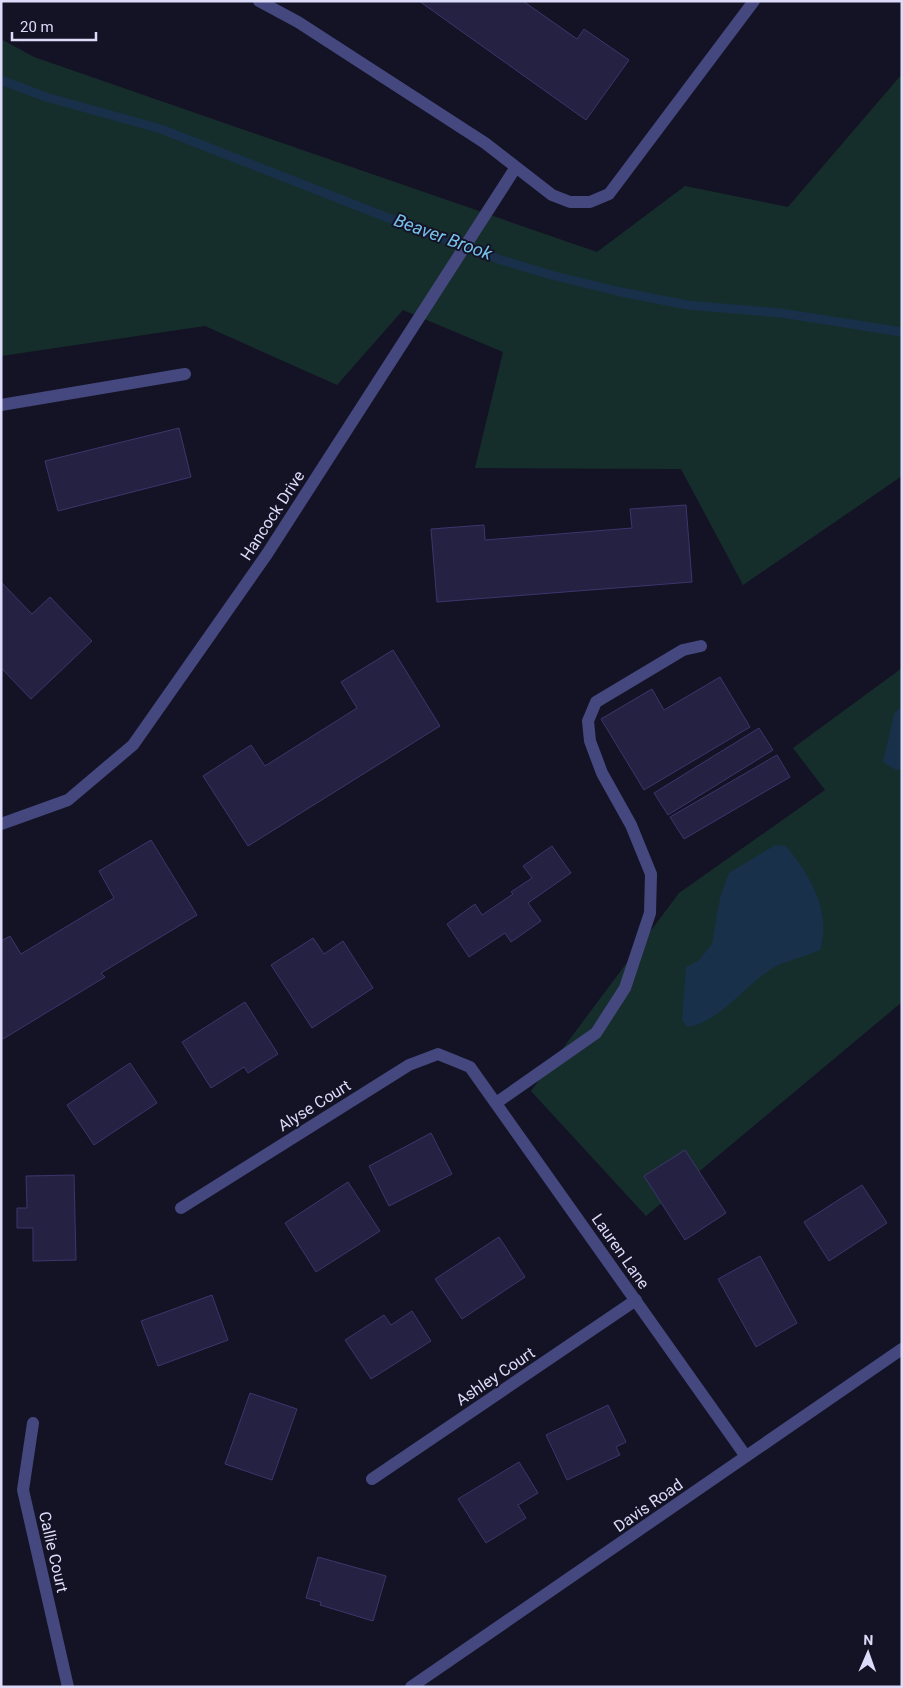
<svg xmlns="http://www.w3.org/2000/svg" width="903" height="1688" font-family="Roboto,sans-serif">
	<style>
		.green { fill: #162e2b }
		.water { fill: #183049 }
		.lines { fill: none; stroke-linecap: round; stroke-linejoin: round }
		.stream { stroke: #183049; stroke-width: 9 }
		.building { fill: #252143; stroke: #3b366c }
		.minor { stroke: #44487e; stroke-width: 12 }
		.labels { text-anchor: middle; stroke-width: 4; stroke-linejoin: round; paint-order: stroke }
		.street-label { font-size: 16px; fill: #dcdcfa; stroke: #141325 }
		.water-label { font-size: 18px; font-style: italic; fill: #77c2ec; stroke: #141325 }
	</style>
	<rect width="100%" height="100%" fill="#141325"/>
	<path class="green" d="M1,39L34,57L597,252L685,186L788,207L902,74V476L743,585L681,469L475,468L503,352L403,310L337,385L205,326L1,356Z
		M902,668V1002L646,1216L531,1091L679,893L825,790L793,748Z"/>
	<path class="water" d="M902,706V769L896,770L883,762L894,714Z
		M775,845L786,846C810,875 832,912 820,950C805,957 787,960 773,968C748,982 718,1024 687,1027L682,1020L686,967L698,961L712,944L720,898L729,873Z"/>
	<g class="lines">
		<path class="stream" d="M1,80L46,97L161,129L432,235L477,249L498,259L551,275L621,292L687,305L781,313L902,332"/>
	</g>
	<path class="building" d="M419,1H523L577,39L584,29L629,60L586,120Z
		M179,428L191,477L58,511L45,461Z
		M686,505L692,582L437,602L431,529L484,525L485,540L632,528L630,509Z
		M1,582L32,614L50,597L92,641L31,699L1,668Z
		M393,650L440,726L248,846L203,776L251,745L265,766L357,708L341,682Z
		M720,677L750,727L644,790L601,719L652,689L664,710Z
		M759,728L773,750L668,815L654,793Z
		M777,755L790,777L684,839L670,817Z
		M151,840L197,915L101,973L105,977L3,1039L1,1036V941L10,936L21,954L114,898L99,871Z
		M552,846L571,873L528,903L541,921L511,942L505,933L469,957L447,924L475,904L482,915L513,894L511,892L532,878L523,866Z
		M313,938L324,954L343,941L373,988L312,1028L271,965Z
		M245,1002L278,1054L248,1073L244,1067L211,1088L182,1042Z
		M130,1063L157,1103L94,1145L67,1105Z
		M431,1133L452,1174L389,1206L369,1166Z
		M685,1150L726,1213L685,1240L644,1176Z
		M74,1175L76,1260L33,1261V1228H17V1208H27L26,1176Z
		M348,1182L380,1231L316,1272L285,1223Z
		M862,1185L887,1223L829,1261L804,1222Z
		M499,1237L525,1277L462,1319L435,1279Z
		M760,1256L797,1323L756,1347L718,1279Z
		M212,1295L228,1340L158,1366L141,1321Z
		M412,1311L431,1341L371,1379L345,1340L384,1315L391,1325Z
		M250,1393L297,1409L272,1480L225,1464Z
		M608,1405L626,1442L616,1447L620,1455L567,1480L546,1435Z
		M519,1462L538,1493L518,1505L526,1518L486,1543L458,1499Z
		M318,1557L386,1576L373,1621L320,1605L321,1602L306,1598Z"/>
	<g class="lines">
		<path class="minor" d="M259,1L298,22L485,143L552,195L570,202H590L609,194L754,1
			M1,405L185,374
			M1,824L68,800L133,745L267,554L516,167
			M496,1103L596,1033L625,988L650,913L651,874L631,825L602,773L590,741L588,721L596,702L683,650L701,646
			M181,1208L409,1065L438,1054L470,1067L745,1455
			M33,1423L23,1490L68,1687
			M372,1479L636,1300
			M411,1687L902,1349"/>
	</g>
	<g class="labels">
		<g class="street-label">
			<text transform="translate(272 515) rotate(-57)" y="6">Hancock Drive</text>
			<text transform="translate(314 1105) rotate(-32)" y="6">Alyse Court</text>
			<text transform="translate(621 1251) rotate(55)" y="6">Lauren Lane</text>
			<text transform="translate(495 1376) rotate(-34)" y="6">Ashley Court</text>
			<text transform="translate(648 1505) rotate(-35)" y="6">Davis Road</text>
			<text transform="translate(54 1552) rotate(77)" y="6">Callie Court</text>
		</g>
		<g class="water-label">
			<text transform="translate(443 237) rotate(20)" y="6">Beaver Brook</text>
		</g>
	</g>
	<rect width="903" height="1688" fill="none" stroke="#dcdcfa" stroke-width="5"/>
	<g transform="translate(868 1653) rotate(2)" stroke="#141325" stroke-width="4" paint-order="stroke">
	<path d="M0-4L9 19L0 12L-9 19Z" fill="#dcdcfa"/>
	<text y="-8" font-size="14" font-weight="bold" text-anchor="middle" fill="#dcdcfa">N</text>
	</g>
	<path d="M12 32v8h84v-8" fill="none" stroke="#dcdcfa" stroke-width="2.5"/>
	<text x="20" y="32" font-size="15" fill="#dcdcfa" stroke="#141325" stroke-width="4" paint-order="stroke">20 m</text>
</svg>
